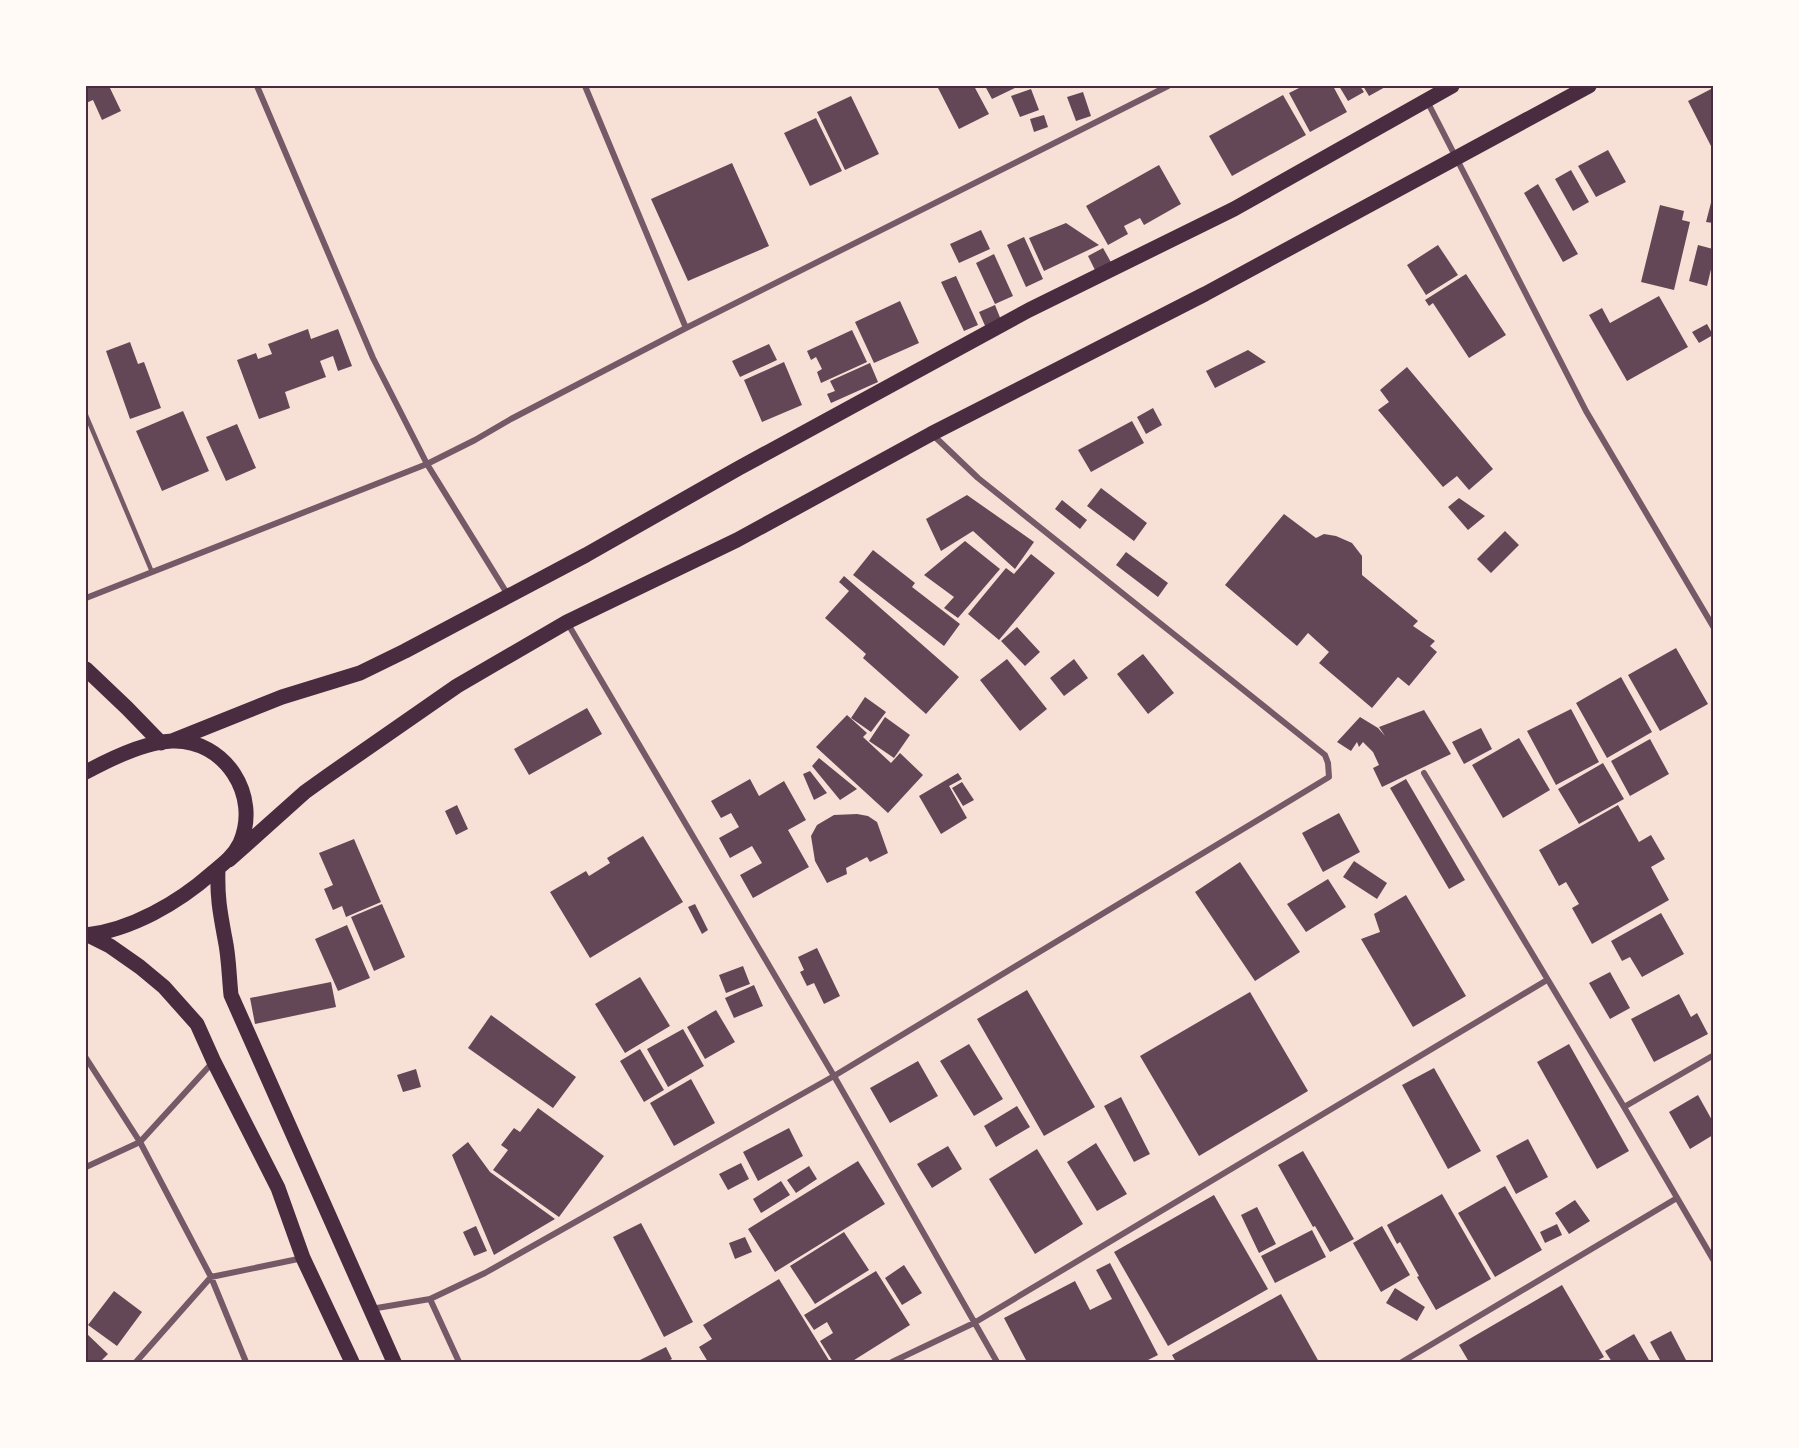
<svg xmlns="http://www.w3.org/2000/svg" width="1799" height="1448" font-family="Montserrat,sans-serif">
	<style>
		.building { fill: #644757 }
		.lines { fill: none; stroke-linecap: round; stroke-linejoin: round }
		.service { stroke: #755966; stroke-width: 4.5 }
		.minor { stroke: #755966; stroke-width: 6 }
		.primary { stroke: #4a2c40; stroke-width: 15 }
		.neatline { fill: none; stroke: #4a2c40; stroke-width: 2 }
	</style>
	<rect width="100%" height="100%" fill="#f7e1d7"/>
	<path class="building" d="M86,86H109L121,111L102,120L93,100L86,103Z
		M937,86H974L989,114L959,129Z
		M985,86H1019L992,99Z
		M1303,86H1333L1347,112L1310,132L1289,93Z
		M1339,86H1360L1364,92L1348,101Z
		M1363,86H1387L1369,96Z
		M1713,88V150L1688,101Z
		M1031,89L1039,110L1020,117L1011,96Z
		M1083,92L1091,116L1076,121L1067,97Z
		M1283,95L1306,135L1232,176L1209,136Z
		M851,96L879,154L845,170L817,112Z
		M1044,115L1048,127L1034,132L1030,119Z
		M816,118L842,171L810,186L784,133Z
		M1608,150L1626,182L1596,197L1578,166Z
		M732,163L769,246L688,281L651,199Z
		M1159,165L1181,204L1144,225L1140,218L1124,226L1128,234L1108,245L1086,206Z
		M1571,170L1589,202L1573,211L1555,179Z
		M1538,184L1578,254L1563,262L1524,193Z
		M1713,195V223L1706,222Z
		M1660,205L1684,211L1682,220L1690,222L1674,290L1641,282Z
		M1066,223L1099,245L1044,271L1029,238Z
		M981,230L990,249L959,263L950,244Z
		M1024,237L1043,279L1026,287L1007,245Z
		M1438,245L1458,275L1426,295L1407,265Z
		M1698,245L1713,249V261L1707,286L1689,281Z
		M1103,248L1112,264L1096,272L1088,256Z
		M994,254L1013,296L995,304L976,263Z
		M1466,274L1506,335L1469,358L1433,303L1429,306L1425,300Z
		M956,276L978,325L964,331L941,282Z
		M1659,296L1688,347L1627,381L1589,315L1602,308L1610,323Z
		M900,301L919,343L874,363L855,322Z
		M995,305L1001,320L986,328L979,312Z
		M1707,324L1713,335L1699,343L1692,332Z
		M308,329L311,339L338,329L352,366L338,371L333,356L320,361L326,377L285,392L290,408L259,419L237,360L256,353L258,359L272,354L268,344Z
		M852,330L867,362L821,383L817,372L822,369L816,357L811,360L807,351Z
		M130,342L138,364L144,362L161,408L130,419L106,351Z
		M769,344L777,360L740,377L732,361Z
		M1248,350L1266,362L1215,388L1206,371Z
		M784,362L802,405L762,422L744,380Z
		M870,363L878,382L831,403L827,394L835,391L830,381Z
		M1407,367L1493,469L1469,490L1457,476L1443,487L1378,410L1389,402L1380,390Z
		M1153,408L1162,425L1146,434L1137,417Z
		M183,411L209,471L162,491L136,431Z
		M1132,421L1144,443L1091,472L1078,450Z
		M237,424L256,468L226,481L206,437Z
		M1101,488L1147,523L1134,541L1087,506Z
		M967,495L1034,542L1015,569L973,531L941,551L926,519Z
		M1459,498L1485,516L1468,530L1448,507Z
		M1062,500L1087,520L1080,529L1055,509Z
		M1284,514L1316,538L1324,534L1336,536L1352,543L1362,556V575L1418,621L1413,626L1435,641L1430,646L1437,652L1409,686L1398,677L1372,708L1319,663L1329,652L1308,633L1297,646L1225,585Z
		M1505,531L1519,545L1491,573L1477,559Z
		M965,541L1000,569L958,618L944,608L954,597L924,575Z
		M873,550L915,583L912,587L960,624L944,646L853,575Z
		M1126,552L1168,583L1158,597L1116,565Z
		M1031,554L1055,573L999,640L968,614L1006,568L1014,574Z
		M844,576L959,677L926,714L863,658L866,654L825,618L849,591L839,582Z
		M1017,627L1040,652L1025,666L1001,641Z
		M1676,648L1708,704L1660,731L1628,675Z
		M1143,654L1174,693L1148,714L1117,674Z
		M1007,659L1047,709L1020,731L980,680Z
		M1074,659L1088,678L1064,696L1050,678Z
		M1621,677L1652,732L1607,758L1576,703Z
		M865,697L886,712L871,732L851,718Z
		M587,708L602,734L529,775L514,749Z
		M1571,709L1599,762L1556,785L1527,731Z
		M1424,710L1451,754L1382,787L1373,768L1379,765L1373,752L1363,742L1359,747L1357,742L1351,751L1337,742L1360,717L1378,728L1385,736L1379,727Z
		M847,715L867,733L863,737L891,763L900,753L923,775L888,813L816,747Z
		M885,717L910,735L894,758L869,741Z
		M1481,728L1492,749L1464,764L1452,742Z
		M1519,738L1550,790L1503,818L1472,765Z
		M1650,739L1669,774L1630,796L1611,761Z
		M819,758L857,789L840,800L812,766Z
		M1603,763L1624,799L1579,824L1558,789Z
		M810,771L827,793L814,800L803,774Z
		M958,773L962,779L949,786L967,818L941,834L919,796Z
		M750,779L759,796L784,781L806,820L788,830L809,867L753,898L740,875L762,863L752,846L730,858L719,838L739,827L731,813L721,818L711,801Z
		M1406,779L1465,880L1449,889L1390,788Z
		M962,782L974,800L963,806L952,788Z
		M457,805L468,829L456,835L445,811Z
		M1618,805L1639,842L1651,835L1665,859L1651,867L1669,900L1592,944L1572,908L1579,904L1566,882L1559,886L1539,850Z
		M1339,813L1360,852L1323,872L1302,833Z
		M857,814L868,816L877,822L888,853L870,862L867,857L846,868L847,874L827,883L815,861L811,836L817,825L834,815Z
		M643,836L683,902L590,958L550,892L586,871L589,876L610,863L607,858Z
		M354,839L381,902L346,917L342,906L333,910L324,889L333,885L319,853Z
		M1354,861L1387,883L1377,899L1343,877Z
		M1240,862L1300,952L1255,981L1195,892Z
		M1328,879L1346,907L1306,932L1287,904Z
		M1406,895L1466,996L1413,1027L1361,939L1380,932L1374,914Z
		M382,904L405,957L374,971L351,917Z
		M695,904L708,930L702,934L688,907Z
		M1661,913L1684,954L1642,977L1630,957L1622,961L1611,941Z
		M347,925L370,978L338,991L315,939Z
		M817,948L840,996L824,1004L814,983L807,986L800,972L804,970L798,957Z
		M743,966L750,984L726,993L719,975Z
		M1610,972L1630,1008L1610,1019L1589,983Z
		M640,977L670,1026L625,1053L595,1004Z
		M331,982L336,1007L255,1024L250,998Z
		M754,985L763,1006L734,1018L725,998Z
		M1027,990L1095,1107L1044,1136L977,1019Z
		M1250,992L1308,1091L1199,1156L1140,1056Z
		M1679,994L1691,1017L1697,1013L1708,1034L1654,1062L1631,1019Z
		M716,1010L735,1042L705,1059L687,1027Z
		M491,1015L576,1077L553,1108L468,1048Z
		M683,1029L704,1066L668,1087L647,1049Z
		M969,1044L1003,1099L974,1116L940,1061Z
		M1569,1044L1629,1151L1597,1169L1537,1062Z
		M640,1049L664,1090L644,1102L620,1061Z
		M918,1061L938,1096L890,1123L870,1088Z
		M1434,1068L1481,1151L1448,1169L1402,1085Z
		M416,1069L421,1087L403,1092L397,1075Z
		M691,1079L715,1123L674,1146L650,1103Z
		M1698,1095L1713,1122V1135L1690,1149L1669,1112Z
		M1121,1097L1150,1154L1134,1162L1104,1106Z
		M1017,1106L1030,1127L996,1147L984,1126Z
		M538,1108L604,1156L559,1217L493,1170L508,1150L501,1145L514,1128L520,1132Z
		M789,1128L803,1156L758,1181L743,1152Z
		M1528,1139L1548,1177L1516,1194L1496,1156Z
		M468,1142L490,1172L555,1219L494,1255L452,1155Z
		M1096,1143L1127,1194L1097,1211L1067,1162Z
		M948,1146L962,1169L932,1188L917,1164Z
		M1037,1149L1083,1224L1035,1254L989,1179Z
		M1303,1151L1354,1239L1330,1252L1315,1226L1313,1227L1278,1165Z
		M858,1161L885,1204L775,1272L748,1229Z
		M741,1163L749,1179L728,1190L719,1174Z
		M809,1166L817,1179L796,1193L787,1180Z
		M781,1181L790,1195L761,1213L753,1199Z
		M1505,1186L1542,1250L1495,1277L1458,1213Z
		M1442,1194L1491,1279L1436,1310L1417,1277L1419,1276L1400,1242L1397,1244L1387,1225Z
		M1214,1195L1268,1289L1168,1346L1114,1252Z
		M1575,1200L1590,1221L1569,1234L1555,1213Z
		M1257,1207L1276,1244L1259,1253L1241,1215Z
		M641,1223L693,1322L664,1337L613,1237Z
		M1557,1224L1562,1235L1545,1243L1540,1232Z
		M476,1226L487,1251L474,1256L463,1232Z
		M1382,1226L1410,1275L1381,1292L1353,1243Z
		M1312,1230L1326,1257L1275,1283L1261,1256Z
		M844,1232L869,1270L815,1304L790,1266Z
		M745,1237L752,1252L735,1259L729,1243Z
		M1110,1263L1158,1355L1144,1362H1027L1004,1318L1075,1281L1090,1310L1112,1299L1096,1270Z
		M904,1265L922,1293L902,1305L885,1278Z
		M876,1271L910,1325L851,1362H833L820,1341L833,1333L827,1322L814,1330L804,1315Z
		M779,1279L830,1362H708L699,1347L712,1339L703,1325Z
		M1562,1285L1604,1357L1595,1362H1469L1459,1345Z
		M1395,1288L1425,1307L1417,1321L1386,1303Z
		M114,1291L142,1312L117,1346L88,1325Z
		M1281,1294L1319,1362H1176L1172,1355Z
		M1671,1331L1687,1362H1661L1650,1342Z
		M86,1333L108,1354L100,1362H86Z
		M1634,1334L1650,1362H1612L1605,1351Z
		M666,1347L672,1359L666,1362H636Z"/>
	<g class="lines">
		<path class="service" d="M86,415L152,572"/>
		<path class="minor" d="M257,86L373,358L427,464L508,595
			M585,86L686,328
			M1427,101L1586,411L1714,628
			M86,598L427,464L475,440L511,419L686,328L1168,86
			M568,624L834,1076L997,1362
			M1424,773L1624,1107L1714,1261
			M86,1058L140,1142L211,1277L246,1362
			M1624,1107L1714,1055
			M86,1167L140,1142L213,1062
			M430,1299L459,1362
			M371,1309L430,1299L485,1273L834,1076L1329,777L1328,763L1325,755L978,478L932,434
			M136,1362L211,1277L303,1258
			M892,1362L974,1323L1547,980
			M1402,1362L1677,1198"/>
		<path class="primary" d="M86,669L127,708L161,743
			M172,741L282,697L360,673L405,651L586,555L739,468L1029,310L1234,209L1452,86
			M86,772C110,759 144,742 172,741C225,739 261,796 240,843C233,857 223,864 212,873C178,903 131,930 86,935
			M229,860L305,792L326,777L457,686L567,622L737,540L931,434L1205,294L1589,86
			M218,869C217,897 220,912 225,939C229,957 229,977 231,995L394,1362
			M88,935L110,946L140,967L164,987L197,1024L214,1062L278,1188L303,1258L352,1362"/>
	</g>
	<rect width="1799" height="1448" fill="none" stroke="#fffaf5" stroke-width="174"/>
	<rect x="87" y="87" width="1625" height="1274" class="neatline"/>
</svg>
